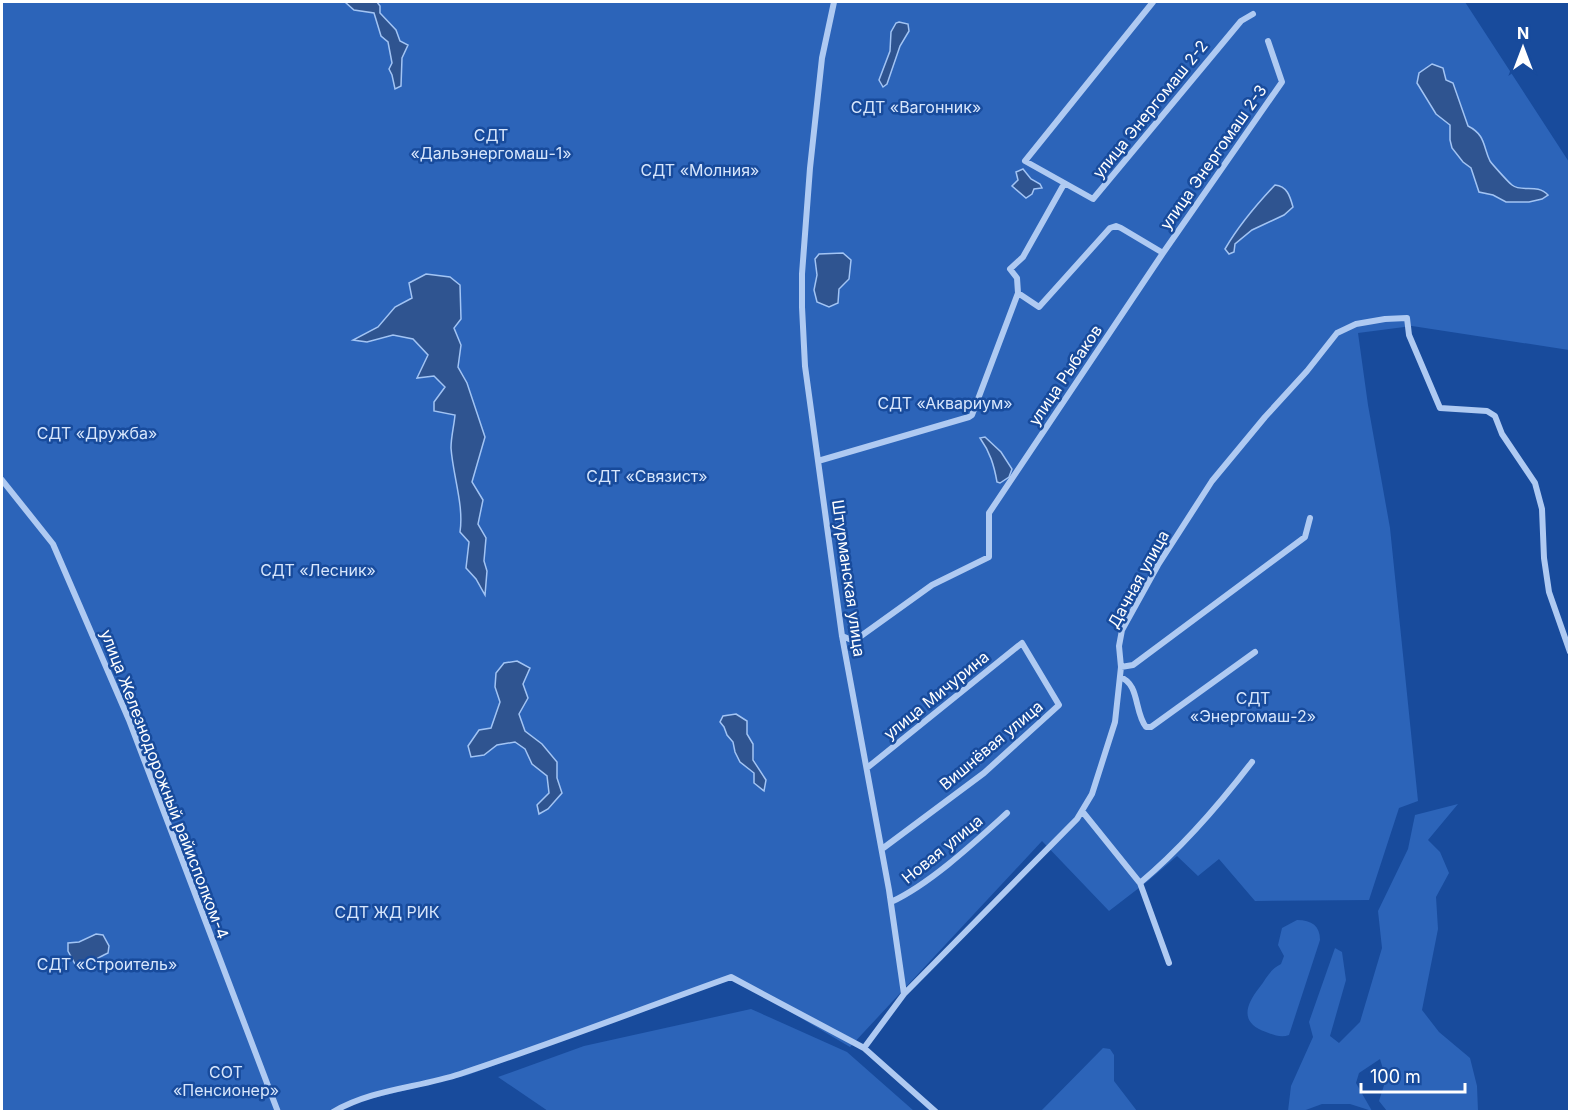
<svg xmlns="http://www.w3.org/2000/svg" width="1571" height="1113" font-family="Inter,sans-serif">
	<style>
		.green { fill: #2c64b9; fill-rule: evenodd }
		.water { fill: #2f5490; stroke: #a2c4f4; stroke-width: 1.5 }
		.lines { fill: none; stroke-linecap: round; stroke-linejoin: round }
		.street { stroke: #afcaf2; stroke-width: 6 }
		.labels { text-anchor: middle; stroke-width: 5; stroke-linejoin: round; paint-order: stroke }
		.park-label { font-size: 16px; fill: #d7e6fc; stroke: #184b9c }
		.street-label { font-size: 16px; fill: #fff; stroke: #184b9c }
	</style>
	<rect width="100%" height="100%" fill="#184b9c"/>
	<path class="green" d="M2,2H345L354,10L374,13L381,36L388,42L392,63L395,88L401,86L402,58L408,45L400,41L396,30L380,13V6L377,2H1465L1569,162V350L1412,326L1358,333L1368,405L1390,528L1418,801L1399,808L1369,900L1255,901L1219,859L1198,876L1177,856L1148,881L1109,911L1042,841L850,1047L755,991L729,979L468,1075L349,1104L336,1111H2ZM1425,68H1443L1446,80L1453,83L1455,87L1468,126C1486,135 1483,147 1490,161C1492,164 1509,183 1512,185C1518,190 1533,188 1540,190L1542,199L1529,202H1506L1493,195L1479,192L1471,168L1463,162L1452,148L1450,125L1436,114L1417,83L1419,73ZM843,253L838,303L814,290L819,254ZM426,274L450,277L454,328L461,345L458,367L467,383L485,437L472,482L483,500L478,524L486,539L484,561L487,571L485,594L476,579L466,568L469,542L460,532C464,504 453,476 451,448C451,437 454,425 455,415L435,401L445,387L434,376L428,355L413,339L393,335L367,342L354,340L378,327L395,307L412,298L409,283ZM495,687L528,698L519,714L525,731L542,744L557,763V778L562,793H549L547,776L532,764L525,749L515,742L497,745L484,755L479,730L491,728L500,702ZM724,727L747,734C754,747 750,756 759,768L754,773C743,764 738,758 734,744C732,738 726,734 724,727Z
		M1458,804L1428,840L1440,852L1449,873L1436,897L1438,929L1422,1010L1439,1032L1470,1058L1477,1086L1478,1111H1387L1379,1101L1386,1079L1380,1059L1359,1073L1356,1083L1372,1111L1350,1104H1322L1303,1111H1288L1291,1086L1313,1037L1309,1022L1335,948L1342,952L1346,980L1330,1036L1339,1043L1360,1022L1382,948L1378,911L1408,849L1415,815Z
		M1297,920C1312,920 1320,926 1320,940L1289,1035C1281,1038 1274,1035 1266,1032C1240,1023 1245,1006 1259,988C1267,978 1269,970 1281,964L1284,956L1278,945L1282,928Z
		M751,1009L847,1052L914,1111H548L498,1077L584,1046Z
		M1103,1048L1110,1049L1114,1055V1081L1137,1111H1041Z"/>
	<path class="water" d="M345,2H377L380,6V13L396,30L400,41L408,45L402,58L401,86L395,89L392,75L389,69L392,63L388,42L381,36L374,13L354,10Z
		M899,22L908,24L909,31L900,46L887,84L883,87L879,80L890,51L891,32L896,23Z
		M1432,64L1443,68L1446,80L1453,83L1468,126C1486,135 1483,147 1490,161C1492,164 1509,183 1512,185C1522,193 1537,183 1548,195L1542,199L1529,202H1506L1493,195L1479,192L1471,168L1463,162L1452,148L1450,140V125L1436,114L1417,83L1419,73Z
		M1023,169L1031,179L1040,184L1042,188L1034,189L1032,194L1026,198L1012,186L1018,180L1016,172Z
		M1275,185C1287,186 1290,196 1293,207L1284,215L1252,230L1235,244L1234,252L1229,254L1225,249C1239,225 1256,205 1275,185Z
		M843,253L851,260L849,279L839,289L838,303L829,307L817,302L814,290L817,275L815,259L819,254Z
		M426,274L450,277L460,285L461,319L454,328L461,345L458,367L467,383L485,437L472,482L483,500L478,524L486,538L484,561L487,571L485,595L476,579L466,568L469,542L460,532C464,505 453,476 451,448C451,437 454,426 455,415L434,411V402L445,387L434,376L417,378L428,355L413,339L393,335L367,342L353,340L378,327L395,307L412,298L409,283Z
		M985,437L1001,452L1012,469L1009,477L1000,483L997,482C994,465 990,452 980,438Z
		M517,661L530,668L523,684L528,698L519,714L525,731L542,744L557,762V778L562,793L548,809L539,814L537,805L549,793L547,776L532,764L525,749L515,742L497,745L484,755L471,757L468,746L479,730L491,728L500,702L495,687L496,673L504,663Z
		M736,714L747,721V734L753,744V760L766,780L764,791L754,783V773L740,762L735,752L733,742L727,735L724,727L720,722L723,716Z
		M96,934L103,935L109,946L108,953C98,957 87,967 75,964L68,951V943L79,942Z"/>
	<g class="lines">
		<path class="street" d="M834,2L822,58L810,168L802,274V307L805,366L842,636L889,890L904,994L864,1048
			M1153,2L1025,161L1093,199L1241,21L1253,14
			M1018,293L1039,307L1110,228L1116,226L1121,228L1163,253
			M818,461L969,417L972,415L1018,293L1017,278L1010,269L1023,257L1064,184
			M2,480L53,544L129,720L278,1112
			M842,636L854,641L932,585L989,557V513L1163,253L1282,82L1268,41
			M1121,667L1133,665L1305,537L1310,518
			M1120,677C1140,684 1134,712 1146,727H1151L1255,652
			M867,768L1022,643L1059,705L984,773L882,849
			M1082,811L1140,883L1169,963
			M1140,883C1183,847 1219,805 1252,762
			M891,902C930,884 975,842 1007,813
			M904,994L1077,819L1092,794L1115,722L1121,667L1119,646L1122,630L1158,565L1212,481L1265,417L1307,371L1337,333L1356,324L1385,319L1407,318L1409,335L1440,408L1487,411L1495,416L1502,434L1535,483L1542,509L1544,558L1549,592L1570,652
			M333,1112C372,1089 417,1088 460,1074C551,1044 641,1009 731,977L864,1048L936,1112"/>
	</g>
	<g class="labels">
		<g class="park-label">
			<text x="916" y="113">СДТ «Вагонник»</text>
			<text x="491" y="141">СДТ<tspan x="491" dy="18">«Дальэнергомаш-1»</tspan></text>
			<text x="700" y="176">СДТ «Молния»</text>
			<text x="945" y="409">СДТ «Аквариум»</text>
			<text x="97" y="439">СДТ «Дружба»</text>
			<text x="647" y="482">СДТ «Связист»</text>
			<text x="318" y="576">СДТ «Лесник»</text>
			<text x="1253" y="704">СДТ<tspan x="1253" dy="18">«Энергомаш-2»</tspan></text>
			<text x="387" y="918">СДТ ЖД РИК</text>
			<text x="107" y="970">СДТ «Строитель»</text>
			<text x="226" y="1078">СОТ<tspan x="226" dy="18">«Пенсионер»</tspan></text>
		</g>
		<g class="street-label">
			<text transform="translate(1150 109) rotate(-51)" y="6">улица Энергомаш 2-2</text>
			<text transform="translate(1213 157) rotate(-55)" y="6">улица Энергомаш 2-3</text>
			<text transform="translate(1065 375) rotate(-56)" y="6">улица Рыбаков</text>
			<text transform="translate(849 578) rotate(82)" y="6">Штурманская улица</text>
			<text transform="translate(1138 579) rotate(-61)" y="6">Дачная улица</text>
			<text transform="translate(936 695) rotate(-39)" y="6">улица Мичурина</text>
			<text transform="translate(991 745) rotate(-40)" y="6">Вишнёвая улица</text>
			<text transform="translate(165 784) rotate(69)" y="6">улица Железнодорожный райисполком-4</text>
			<text transform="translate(942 849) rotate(-39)" y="6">Новая улица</text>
		</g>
	</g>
	<rect width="1571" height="1113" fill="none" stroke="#ffffff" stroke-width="6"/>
	<g transform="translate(1523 48)" stroke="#184b9c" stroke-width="4.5" paint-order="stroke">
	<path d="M0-4.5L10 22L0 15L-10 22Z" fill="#ffffff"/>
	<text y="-9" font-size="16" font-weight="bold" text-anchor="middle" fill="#ffffff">N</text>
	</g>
	<path d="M1361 1083v9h104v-9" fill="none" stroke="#ffffff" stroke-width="3"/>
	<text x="1370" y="1083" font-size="18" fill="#ffffff" stroke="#184b9c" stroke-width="4.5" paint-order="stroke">100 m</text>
</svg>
